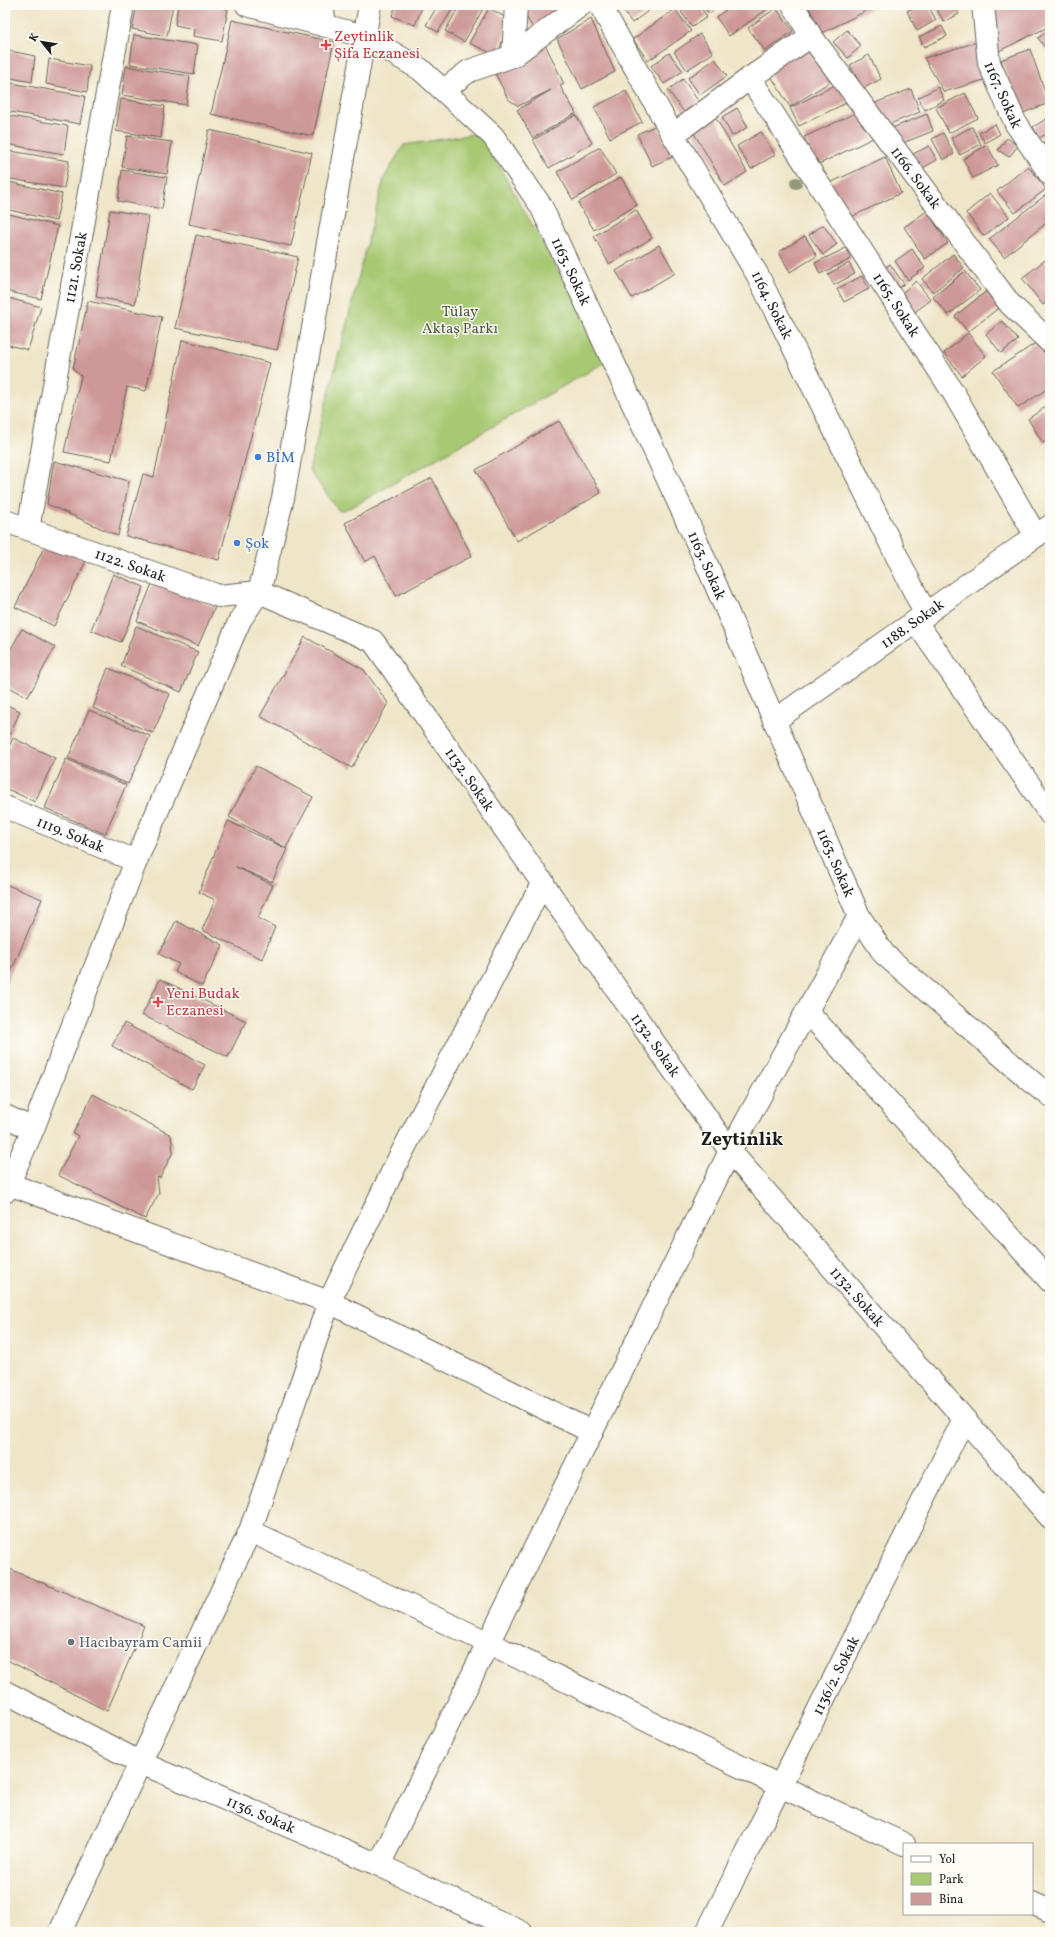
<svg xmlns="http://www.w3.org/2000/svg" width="1055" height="1937" font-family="Vollkorn,serif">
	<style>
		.green { fill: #a7c972; stroke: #627247 }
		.building { fill: #cd9897 }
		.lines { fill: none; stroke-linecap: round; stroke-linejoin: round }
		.minor-casing { stroke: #666258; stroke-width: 24 }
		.minor { stroke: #fff; stroke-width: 22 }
		.tree { fill: #96987a }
		.health-dot { fill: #e0444e; stroke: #fdfcf7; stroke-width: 1.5 }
		.shop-dot { fill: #3f7fe0; stroke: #fdfcf7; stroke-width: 1.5 }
		.worship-dot { fill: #6b7280; stroke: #fdfcf7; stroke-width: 1.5 }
		.labels { text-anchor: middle; stroke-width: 3; stroke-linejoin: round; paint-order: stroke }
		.health-label { font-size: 15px; fill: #be3a42; stroke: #fdfcf7; text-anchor: start }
		.street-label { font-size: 15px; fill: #1c1c1c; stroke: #fdfcf7 }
		.park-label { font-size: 15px; fill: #4d593a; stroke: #fdfcf7 }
		.shop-label { font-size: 15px; fill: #366cbe; stroke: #fdfcf7; text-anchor: start }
		.worship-label { font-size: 15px; fill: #5b616d; stroke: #fdfcf7; text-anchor: start }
		.district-label { font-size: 19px; font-weight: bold; fill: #1c1c1c; stroke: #fdfcf7 }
	</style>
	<rect width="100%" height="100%" fill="#fdfcf7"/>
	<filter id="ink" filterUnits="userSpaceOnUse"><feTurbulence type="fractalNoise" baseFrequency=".025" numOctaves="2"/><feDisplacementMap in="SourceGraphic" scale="8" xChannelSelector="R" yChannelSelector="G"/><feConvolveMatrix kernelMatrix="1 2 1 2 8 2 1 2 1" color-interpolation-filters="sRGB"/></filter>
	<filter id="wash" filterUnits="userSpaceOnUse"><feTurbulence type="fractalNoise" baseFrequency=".012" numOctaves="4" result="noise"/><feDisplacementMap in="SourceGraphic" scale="16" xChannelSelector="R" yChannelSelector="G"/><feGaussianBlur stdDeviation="0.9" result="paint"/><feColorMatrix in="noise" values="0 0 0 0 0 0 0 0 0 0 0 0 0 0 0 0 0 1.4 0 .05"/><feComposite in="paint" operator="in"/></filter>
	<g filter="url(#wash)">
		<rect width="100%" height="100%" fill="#efe5c8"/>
		<path class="green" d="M480,133L609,360L352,507L339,511L309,470L384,178L404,145Z"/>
		<g id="blocks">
			<path class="building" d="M137,5H173L167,36L132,29Z
				M178,5H208L228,9L222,41L193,36L194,29L175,25Z
				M396,5H423L415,25L392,16Z
				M438,5H455L438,32L426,25Z
				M460,5H476L483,9L464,42L445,31Z
				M533,5H558L563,12L534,30L523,11Z
				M619,5H656L632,23Z
				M692,5H699L707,17L692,27L681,12Z
				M703,5H722L709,14Z
				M733,5H767L769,8L729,36L716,17Z
				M815,5H878L822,33L809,8Z
				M917,5H928L936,20L917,31L907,11Z
				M942,5H954L959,14L944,22L936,8Z
				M989,5H1050V26L993,54Z
				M489,8L508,19L498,56L469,43Z
				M776,8L793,31L765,51L748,28Z
				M675,9L691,31L648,61L633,39Z
				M591,19L615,72L582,89L557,39Z
				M232,20L334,42L313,136L211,114Z
				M942,26L947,36L924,47L919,37Z
				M1050,29V55L1038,38Z
				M847,30L861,46L848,58L833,42Z
				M700,34L713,53L687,70L674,52Z
				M134,35L198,45L194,74L130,64Z
				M977,42L987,79L944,92L924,58Z
				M545,44L564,84L560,86L576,113L533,138L517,110L551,90L518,106L508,99L493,69Z
				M810,44L833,80L790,107L768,71Z
				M1030,49L1049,103L1020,114L1001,60Z
				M5,50L35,56L32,82L5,77Z
				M669,53L683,71L664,84L651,66Z
				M869,55L881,79L862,89L850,65Z
				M49,59L90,66L87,92L46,84Z
				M715,59L727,76L700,95L688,78Z
				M126,66L190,76L186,105L122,95Z
				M683,79L699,102L684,112L668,90Z
				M5,82L85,96L80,124L5,111Z
				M839,83L848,102L799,126L790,108Z
				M938,87L944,100L925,110L918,98Z
				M911,89L920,112L885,126L875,103Z
				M626,91L642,122L610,138L594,107Z
				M965,93L978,118L949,133L936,108Z
				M121,99L165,106L161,138L116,131Z
				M737,108L748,127L732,136L722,117Z
				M860,111L873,138L817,165L804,137Z
				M927,114L933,131L898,145L892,128Z
				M5,115L68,126L64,154L5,144Z
				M576,115L592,143L549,168L533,140Z
				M714,115L747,172L725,186L691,128Z
				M1048,118L1050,132L1039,138L1033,127Z
				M995,124L1000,134L985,143L979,133Z
				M657,125L672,157L652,166L637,134Z
				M972,127L981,144L960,155L951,138Z
				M209,130L312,153L291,246L189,224Z
				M761,132L775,155L751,169L737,146Z
				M943,133L954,154L943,160L932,139Z
				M127,136L172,142L167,174L122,167Z
				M1007,138L1018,146L1009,157L998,150Z
				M1050,138V154L1043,142Z
				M987,145L998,165L973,178L963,159Z
				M929,146L937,160L921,169L913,154Z
				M600,147L616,174L573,200L557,172Z
				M5,150L69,161L64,188L5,178Z
				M885,157L901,193L847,219L830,183Z
				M1028,166L1046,189L1015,213L997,191Z
				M122,170L167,177L162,209L118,201Z
				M621,177L637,205L594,230L578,203Z
				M5,181L62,194L56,221L5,209Z
				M990,193L1009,217L984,236L966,213Z
				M1047,194L1050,198V220L1004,257L989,239Z
				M110,210L149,216L135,304L96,297Z
				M636,210L652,238L609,264L594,236Z
				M927,211L948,243L925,259L904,227Z
				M5,213L58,226L41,299L5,291Z
				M823,225L837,244L823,255L809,235Z
				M196,235L298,257L277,350L175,328Z
				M805,236L817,256L790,272L779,252Z
				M659,245L675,273L632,298L616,271Z
				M846,248L851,259L820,274L815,263Z
				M912,249L925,268L908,280L895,261Z
				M953,254L964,268L933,292L922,279Z
				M1045,260L1050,266V299L1043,305L1022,278Z
				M849,263L855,274L834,285L828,274Z
				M890,264L904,284L894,291L881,271Z
				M965,271L980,290L948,315L933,297Z
				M862,276L869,289L844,302L837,289Z
				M916,281L931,300L912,314L898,296Z
				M988,290L1001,306L968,332L955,316Z
				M5,297L41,307L28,350L5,344Z
				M88,301L162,317L146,391L127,387L111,461L64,452L81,376L73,369Z
				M1002,321L1018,340L1001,353L986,334Z
				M968,333L986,356L962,376L944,353Z
				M1042,339L1050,352V387L1018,408L993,371Z
				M182,340L270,363L219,560L126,536L143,474L154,477Z
				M1050,404V438L1043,443L1028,419Z
				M559,421L601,493L517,541L476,470Z
				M54,461L129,481L118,536L47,504Z
				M432,478L472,556L396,596L375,556L365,562L345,523Z
				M47,541L86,561L54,626L15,607Z
				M113,574L144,587L121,642L91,630Z
				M153,581L215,607L198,646L137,621Z
				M136,626L198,652L181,692L121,666Z
				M22,629L55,647L28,697L5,685V660Z
				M305,637L364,670L388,703L352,768L260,716Z
				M108,668L170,694L153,733L93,708Z
				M5,704L20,711L8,739L5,738Z
				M89,710L150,736L128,784L68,758Z
				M13,738L55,758L35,802L5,788V755Z
				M66,759L126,785L105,834L45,808Z
				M256,766L313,797L286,848L229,817Z
				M228,821L287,849L272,882L236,867L273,885L258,918L275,927L262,959L202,930L215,900L199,892Z
				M5,884L42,899L5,986Z
				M176,921L223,945L202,986L175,972L179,964L159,954Z
				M160,979L246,1021L228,1057L142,1015Z
				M124,1023L205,1065L192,1089L112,1046Z
				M93,1094L171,1135L173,1152L160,1178L157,1177L159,1193L145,1219L58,1175L78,1136L73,1133Z
				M5,1567L144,1626L107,1711L5,1659Z"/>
		</g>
	</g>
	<g filter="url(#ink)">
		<use href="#blocks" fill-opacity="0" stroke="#666258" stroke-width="1"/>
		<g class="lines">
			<g class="minor-casing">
				<g id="minor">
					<path id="s1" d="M247,5L364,36L420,69L493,136L541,206L701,551L859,916L884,954L1038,1087L1050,1095"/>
					<path d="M322,5L325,25"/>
					<path id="s2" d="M600,5L673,135L757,274L926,615"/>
					<path id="s3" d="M793,5L811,36L1010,304L1050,342"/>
					<path id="s4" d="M983,5L989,63L1016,124L1050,174"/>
					<path d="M513,56L581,5"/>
					<path id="s5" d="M750,78L953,392L1036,536"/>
					<path d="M444,90L469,71L513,56L516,5"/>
					<path d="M673,135L750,78L811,36"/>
					<path id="s6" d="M5,521L219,596L259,592L373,641L730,1151L1050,1517"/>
					<path id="s7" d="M28,529L123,5"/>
					<path d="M916,622L1050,814"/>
					<path id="s8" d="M774,721L1050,526"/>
					<path id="s9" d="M5,807L136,861"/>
					<path d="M807,1011L1050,1281"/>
					<path d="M5,1116L33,1129"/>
					<path d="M9,1184L329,1302L592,1432"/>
					<path d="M5,1192L33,1129L136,861L240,620L259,592L283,498L370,5"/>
					<path d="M250,1531L489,1643L780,1786L904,1844"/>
					<path id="s10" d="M5,1692L141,1763L379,1865L521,1932"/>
					<path d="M379,1865L730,1151L859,916"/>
					<path d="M1032,1903L1050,1911"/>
					<path d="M60,1932L250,1531L329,1302L398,1160L543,882"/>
					<path id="s11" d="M707,1932L964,1419"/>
				</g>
			</g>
			<use href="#minor" class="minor"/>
		</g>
		<circle class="tree" cx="796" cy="183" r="6"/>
	</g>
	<g class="health-dot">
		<path d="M324 39h4v4h4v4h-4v4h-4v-4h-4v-4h4z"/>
		<path d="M156 996h4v4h4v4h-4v4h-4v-4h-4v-4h4z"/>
	</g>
	<g class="shop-dot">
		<circle cx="258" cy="457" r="4"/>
		<circle cx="237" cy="543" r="4"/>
	</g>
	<circle class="worship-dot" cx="71" cy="1642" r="4"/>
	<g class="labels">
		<g class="health-label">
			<text x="334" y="41">Zeytinlik<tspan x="334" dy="17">Şifa Eczanesi</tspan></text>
			<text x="166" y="998">Yeni Budak<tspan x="166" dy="17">Eczanesi</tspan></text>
		</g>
		<g class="street-label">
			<text dy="5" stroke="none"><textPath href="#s4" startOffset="93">1167. Sokak</textPath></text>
			<text dy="5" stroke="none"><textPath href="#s3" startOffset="212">1166. Sokak</textPath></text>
			<text dy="5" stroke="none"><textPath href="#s7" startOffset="266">1121. Sokak</textPath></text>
			<text dy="5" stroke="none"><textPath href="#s1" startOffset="442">1163. Sokak</textPath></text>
			<text dy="5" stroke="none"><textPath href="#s2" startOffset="346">1164. Sokak</textPath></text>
			<text dy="5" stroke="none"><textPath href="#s5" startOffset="270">1165. Sokak</textPath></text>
			<text dy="5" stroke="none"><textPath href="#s6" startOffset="133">1122. Sokak</textPath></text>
			<text dy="5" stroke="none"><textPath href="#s1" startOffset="766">1163. Sokak</textPath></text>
			<text dy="5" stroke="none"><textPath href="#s8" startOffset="169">1188. Sokak</textPath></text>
			<text dy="5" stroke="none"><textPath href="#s6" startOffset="560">1132. Sokak</textPath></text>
			<text dy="5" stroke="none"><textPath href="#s9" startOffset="71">1119. Sokak</textPath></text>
			<text dy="5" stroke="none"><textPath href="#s1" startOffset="1090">1163. Sokak</textPath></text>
			<text dy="5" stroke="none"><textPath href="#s6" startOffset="884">1132. Sokak</textPath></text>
			<text dy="5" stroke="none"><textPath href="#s6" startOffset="1207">1132. Sokak</textPath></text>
			<text dy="5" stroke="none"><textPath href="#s11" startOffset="287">1136/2. Sokak</textPath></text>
			<text dy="5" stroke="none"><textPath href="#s10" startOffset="284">1136. Sokak</textPath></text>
		</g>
		<g class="park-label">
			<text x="460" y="316">Tülay<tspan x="460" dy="17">Aktaş Parkı</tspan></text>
		</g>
		<g class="shop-label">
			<text x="266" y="462">BİM</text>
			<text x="245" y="548">Şok</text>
		</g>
		<g class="worship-label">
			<text x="79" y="1647">Hacıbayram Camii</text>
		</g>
		<g class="district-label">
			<text x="742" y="1145">Zeytinlik</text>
		</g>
	</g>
	<rect width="1055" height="1937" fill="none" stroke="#fdfcf7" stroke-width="20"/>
	<rect x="903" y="1843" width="130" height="72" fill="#fdfcf7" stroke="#a3a29f"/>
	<rect x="911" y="1856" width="20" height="6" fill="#ffffff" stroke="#a3a29f"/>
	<text x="939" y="1863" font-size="12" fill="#1c1c1c">Yol</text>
	<rect x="911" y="1873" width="20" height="12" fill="#a7c972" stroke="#a3a29f"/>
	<text x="939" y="1883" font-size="12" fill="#1c1c1c">Park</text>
	<rect x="911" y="1893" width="20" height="12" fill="#cd9897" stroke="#a3a29f"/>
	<text x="939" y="1903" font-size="12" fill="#1c1c1c">Bina</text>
	<g transform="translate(42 42) rotate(300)" stroke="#fdfcf7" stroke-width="3" paint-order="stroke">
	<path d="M0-3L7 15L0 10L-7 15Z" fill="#1c1c1c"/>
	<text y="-6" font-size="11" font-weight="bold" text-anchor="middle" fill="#1c1c1c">K</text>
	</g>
</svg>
